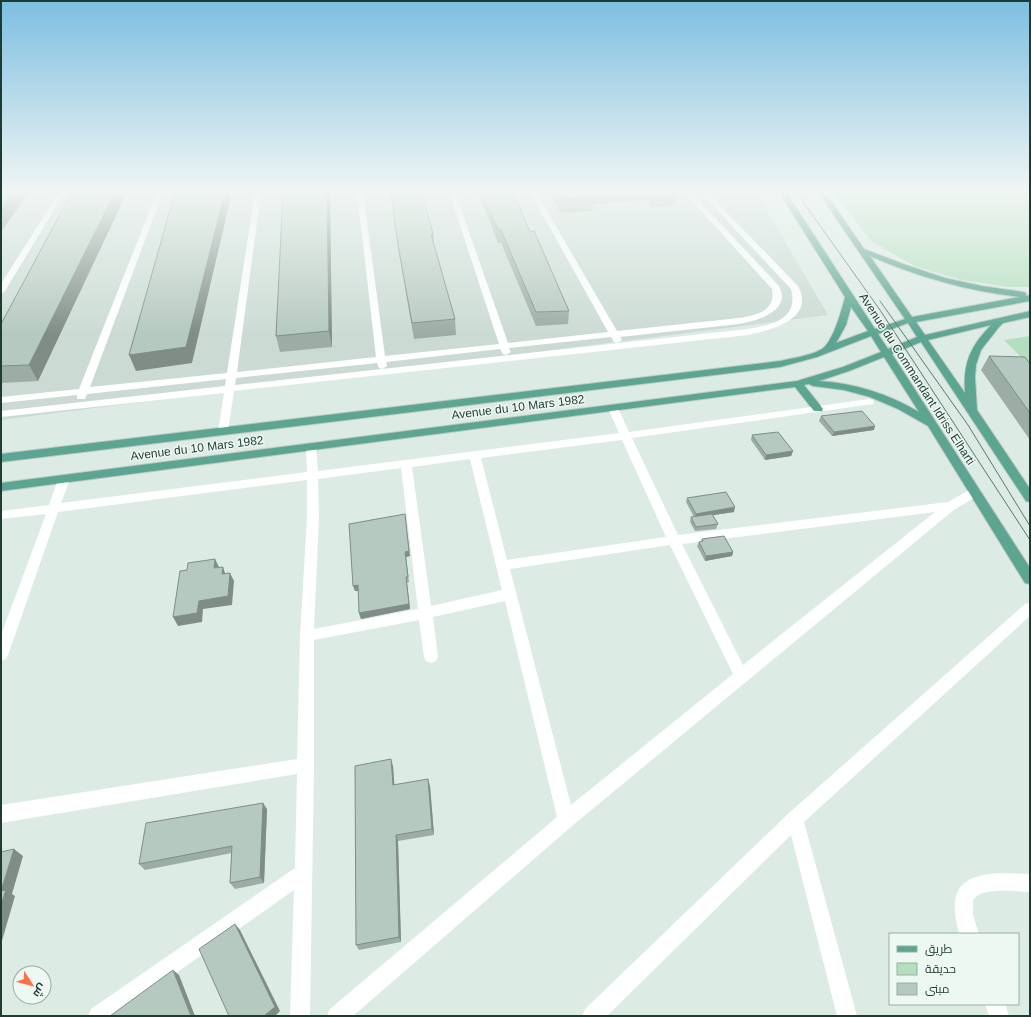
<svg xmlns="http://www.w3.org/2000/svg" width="1031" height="1017" font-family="Arial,Cairo,sans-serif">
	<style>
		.built { fill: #cbdbd4 }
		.green { fill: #b3dfbe }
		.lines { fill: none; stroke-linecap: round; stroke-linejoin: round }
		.major-casing { stroke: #c0c8c6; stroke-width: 2 }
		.minor { fill: #fff; fill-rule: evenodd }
		.major { fill: #5ca691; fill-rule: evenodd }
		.tram { stroke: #57786f; stroke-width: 1 }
		.wall { fill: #9cada5 }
		.shaded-wall { fill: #7f8d86 }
		.building { fill: #b5c9c0; stroke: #7f8d86 }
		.labels { text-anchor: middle; stroke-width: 3; stroke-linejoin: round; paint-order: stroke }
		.street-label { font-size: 12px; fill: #1d3c33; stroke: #eef8f2 }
	</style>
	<rect width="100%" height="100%" fill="#ddebe5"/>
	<path class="built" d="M1,192H756L828,315L1,420Z"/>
	<path class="green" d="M833,192H1030V287H1008L962,280L915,266L872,242Z
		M1030,336V366L1004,340Z"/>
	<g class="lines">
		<g class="major-casing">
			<path id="major" d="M779,192H786L875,329L905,319L818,192H825L864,249L906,265L945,278L982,286L1023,292L1026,293V296L1030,295V301L916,322L925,335L1030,311V317L1003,323L999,327L981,350L976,365L975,377L977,410L1030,489V502L1026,501L921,342L892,354L1030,568V584L1025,583L928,426L898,409L870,397L844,390L813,386L809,384L804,385L823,409L822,411H814L795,387L1,491V483L797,381L843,367L881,352L871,336L817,357L780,367L1,462V454L780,361C793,358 810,356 822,349C833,342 842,309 845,297ZM870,256C918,277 968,291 1020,297L912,317ZM851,307L868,331L836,343L846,325ZM908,323L917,337L888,349L878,334ZM991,325C970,347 963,363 965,393L928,340ZM884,357L919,412C888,394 855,383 819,381L849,371Z"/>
		</g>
		<path class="minor" d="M59,192H65L5,291L1,294V284Z
			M157,192H163L90,387L227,373L255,192H261L237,372L376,357L357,192H363L385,356L499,344L449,192H455L508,343L608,332L530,192H536L617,331L739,318C757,315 776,311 772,289L684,192H691L779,286C792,312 757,320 739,324L620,337L622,340L617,343L614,342L611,337L509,348L511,352L506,355L503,354L500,349L386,362L387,366L382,369L379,368L377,363L236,378L235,385L748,329C772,325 799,319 791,289L700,192H707L798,286C816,319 771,330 748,335L234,391L228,431L223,434L218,431L224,393L1,417V411L225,386L226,379L87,394L85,399H77V395L1,403V397L79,389Z
			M869,399L873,400L874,402L873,404L632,438L678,535L948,502L971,489H979L981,492L979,495L955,509L572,826L353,1016H327L330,1009L557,817L505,601L433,617L438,657L436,661L431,663L426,661L424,657L419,620L314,640V765L310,1016H290L294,890L115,1016H88L91,1009L295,868L297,774L1,823V805L297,759L300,636L307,518V480L58,512L8,655L6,659L1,661V635L46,514L1,519V511L49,505L58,479L60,476H68L70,479L61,503L307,472L306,447L307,444H315L316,447L318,471L619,433L608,408L613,405L618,408L629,432ZM622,440L666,537L507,560L481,458ZM470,459L502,590L431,606L412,467ZM401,468L418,609L314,629L319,518L318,479ZM935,512L743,665L682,544ZM670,545L733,674L571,805L510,569Z
			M1030,603V616L804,822L857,1016H837L791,835L607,1016H582L585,1009L789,813L1025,604Z
			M999,873L1030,874V892C1017,892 979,886 973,901V915L979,934H959C949,894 955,876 999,873Z
			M985,1004H1005L1009,1016H989Z"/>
		<use href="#major" class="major"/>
		<path class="tram" d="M796,192L880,310L1030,540
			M880,301L968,425L1030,526"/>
	</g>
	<path class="wall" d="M72,192H127L38,381L1,383V324Z
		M330,192L332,347L280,352L276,336Z
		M391,192L433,234L434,247L455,319L456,335L414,339L399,253Z
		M478,192H513L530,232L569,311L568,324L536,326L501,243H498Z
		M549,192H677L675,205L652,207L647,200L593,204L592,211L561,213Z
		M989,356L1030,364V440L981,370Z
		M821,416L874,430L832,436L819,421Z
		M752,435L793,451L791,456L765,460L751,440Z
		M687,498L734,512L713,515L718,524L716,529L695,531L690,522L691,517H694L686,502Z
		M349,524L410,556L406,557L409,582L407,583L410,609L361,619L359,613V591H355Z
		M702,539L733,552L732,556L705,561L697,546L699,542L701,541Z
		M393,766L394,785L430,786L434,835L398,841L401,942L359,950L356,945Z
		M267,809L264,883L235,889L230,883L232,853L145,870L139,864Z"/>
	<path class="shaded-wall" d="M13,192H29L1,232V208Z
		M115,192H127L38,381L29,365Z
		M225,192H232L192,363L136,371L129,355Z
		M327,192H330L332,347L329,331Z
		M431,234H433L434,249Z
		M875,426L874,430L832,436L834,432Z
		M793,451L791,456L765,460L766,455Z
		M735,507L734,512L695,518L696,514Z
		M405,514L410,556L406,557L409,582L405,552Z
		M733,552L732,556L705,561L706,556Z
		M215,559L219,567L214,568Z
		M223,567L226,576L222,574Z
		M230,573L234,581L232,605L203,609L202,622L178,626L173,617L199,601Z
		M406,577L410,609L361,619L359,613Z
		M358,585L360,591H355L353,586Z
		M391,759L393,766L395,792L393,785Z
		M428,779L430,786L434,835L432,829Z
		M263,803L267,809L264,883L260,877Z
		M396,835L398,841L401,942L399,937Z
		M14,849L23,856L12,894L15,896L1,944V891Z
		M235,924L240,930L280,1011L275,1016H264Z
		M173,970L179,975L195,1016H191Z"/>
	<path class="building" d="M1,192H13L1,208Z
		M72,192H115L29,365L1,366V324Z
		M175,192H225L186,347L129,355Z
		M283,192H327L329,331L276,336Z
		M391,192H422L433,234H431L455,319L412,323L397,239Z
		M482,192H513L530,232L534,231L569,311L536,312L501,230H498Z
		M558,192H590L593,197L562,199Z
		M989,356L1025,357L1030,364V413Z
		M862,411L875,426L834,432L821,416Z
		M778,432L793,451L766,455L752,435Z
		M726,492L735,507L696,514L687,498Z
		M405,514L409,551L405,552L408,577H406L409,604L359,613L358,585L353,586L349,524Z
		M712,514L718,524L696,527L691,517Z
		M724,536L733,552L706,556L699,542L703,541L702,539Z
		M215,559L214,568L223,567L222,574L230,573L228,596L199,601L197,613L173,617L180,571L187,570L188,563Z
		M391,759L393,785L428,779L432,829L396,835L399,937L356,945L355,766Z
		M263,803L260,877L230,883L232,846L139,864L146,823Z
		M14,849L1,891L6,890L1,905V852Z
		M235,924L275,1007L264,1016H229L199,949Z
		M173,970L191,1016H110Z"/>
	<linearGradient id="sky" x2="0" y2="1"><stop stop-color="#7dbee2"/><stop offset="0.57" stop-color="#f0f6f3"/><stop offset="1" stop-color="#f0f6f3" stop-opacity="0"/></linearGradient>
	<rect width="1031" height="335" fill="url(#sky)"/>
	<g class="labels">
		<g class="street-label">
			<text transform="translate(917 379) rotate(57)" y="4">Avenue du Commandant Idriss Elharti</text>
			<text transform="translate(518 407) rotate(-7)" y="4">Avenue du 10 Mars 1982</text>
			<text transform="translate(197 448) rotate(-7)" y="4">Avenue du 10 Mars 1982</text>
		</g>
	</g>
	<rect width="1031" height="1017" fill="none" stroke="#1d3c33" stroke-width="4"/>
	<rect x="889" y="933" width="130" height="72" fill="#eef8f2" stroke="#9aada6"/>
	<rect x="897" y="946" width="20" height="6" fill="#5ca691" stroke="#9aada6"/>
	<text x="925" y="953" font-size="12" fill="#1d3c33">طريق</text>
	<rect x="897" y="963" width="20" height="12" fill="#b3dfbe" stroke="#9aada6"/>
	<text x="925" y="973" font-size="12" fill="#1d3c33">حديقة</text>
	<rect x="897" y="983" width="20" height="12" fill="#b5c9c0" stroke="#9aada6"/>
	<text x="925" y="993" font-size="12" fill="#1d3c33">مبنى</text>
	<g transform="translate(32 985) rotate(126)"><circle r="19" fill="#eef8f2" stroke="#9aada6"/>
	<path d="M0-3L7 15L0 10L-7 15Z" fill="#ff7047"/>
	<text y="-6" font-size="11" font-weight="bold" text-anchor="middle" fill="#1d3c33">ش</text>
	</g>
</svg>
